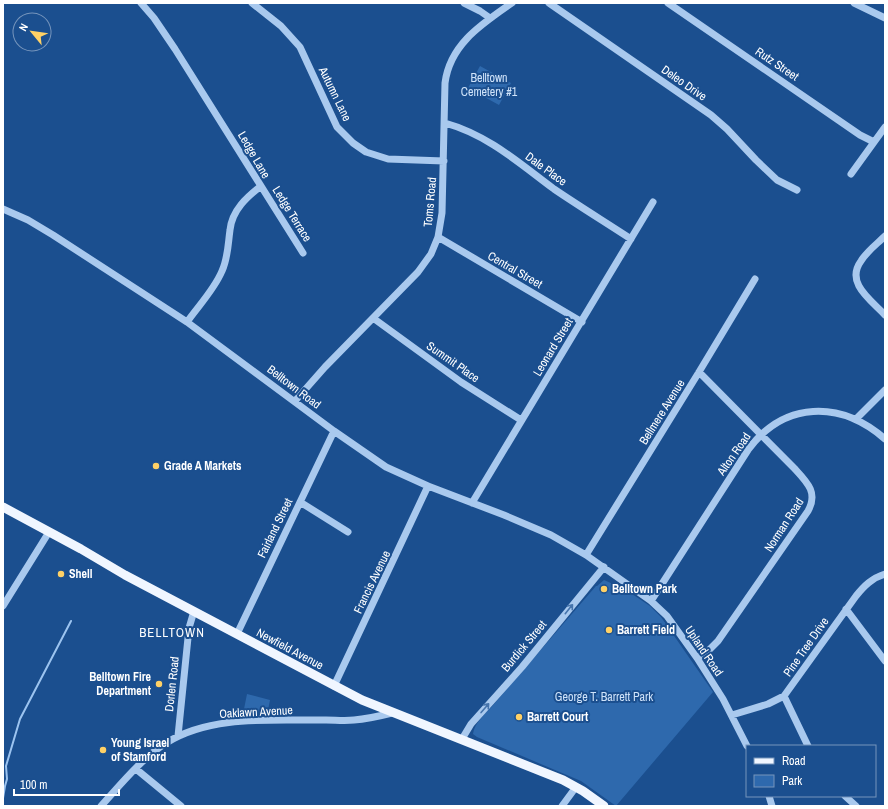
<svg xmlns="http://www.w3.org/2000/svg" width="888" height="809" font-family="'Archivo Narrow',sans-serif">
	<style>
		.green { fill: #2e69ad }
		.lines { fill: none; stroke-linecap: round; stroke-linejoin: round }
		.stream { stroke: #9cc4f0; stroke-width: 2 }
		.minor { stroke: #a9c9ee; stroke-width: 7 }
		.major { stroke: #f0f6ff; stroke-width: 9 }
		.oneway { stroke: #4674ac }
		.poi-dot { fill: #ffd166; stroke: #1b4f8f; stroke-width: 1.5 }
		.labels { text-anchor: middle; stroke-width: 4; stroke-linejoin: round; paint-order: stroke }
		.street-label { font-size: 12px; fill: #fff; stroke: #1b4f8f }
		.park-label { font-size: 12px; fill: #cfe3fa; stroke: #1b4f8f }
		.poi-label { font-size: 12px; font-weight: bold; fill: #fff; stroke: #1b4f8f; text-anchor: start }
		.neighbourhood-label { font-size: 13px; letter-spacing: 1px; fill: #fff; stroke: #1b4f8f }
	</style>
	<rect width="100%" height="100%" fill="#1b4f8f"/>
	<path class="green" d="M480,66L511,83L499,105L468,88Z
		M604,580L613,584L614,582L650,606L661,617L713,692L616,806L581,781L477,737L473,734C474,723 487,712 494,704L596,586H597Z
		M247,694L270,700L267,715L243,714Z"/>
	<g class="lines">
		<path class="stream" d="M3,798L5,786L7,779L6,766L20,719L71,621"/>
		<path class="minor" d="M141,3L154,18L175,49L303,253
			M252,3L281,26L300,47L337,127L353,143L366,152L388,159L444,161
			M464,3L480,11L490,18
			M549,3L711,115L727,129L756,160L777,180L797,190
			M668,3L860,135L874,142
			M854,3L885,18
			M445,123C488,135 519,163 554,189C579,206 605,222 631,239
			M851,174L885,127
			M3,209L28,220L53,235L187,322L334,431L386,467L428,486L504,515L551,535L586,555L651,601L667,616L697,658L723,699L747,746
			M885,236C877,244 867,251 861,261C845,283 871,300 885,315
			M438,237L582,322
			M373,318L461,382L521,420
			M187,322C199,305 214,290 222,271C228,258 228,244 230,230C232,210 247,197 261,186
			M295,401L325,367L418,272L431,254L438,237L442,213L445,83C450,44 482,24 512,3
			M856,419L885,390
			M300,502L348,532
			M472,503L653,202
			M586,555L699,372L755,279
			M651,601L748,450C784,401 840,400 885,439
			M3,606L49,532
			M846,609L885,661
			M237,634L334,431
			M697,658L705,654L718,641L808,511C818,493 808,483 795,469L699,372
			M334,686L428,486
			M784,696L808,746
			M732,715L768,704L784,696L856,596C864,586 872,578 885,574
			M178,736L189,628L194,611
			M462,739L471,724L522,667L604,567
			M136,769L181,806
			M769,796L772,806
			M845,796L856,806
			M101,806C121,784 141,759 166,743C212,714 274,721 326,720C335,720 345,721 354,720C367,719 380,716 392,713
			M562,806L576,787"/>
		<path class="major" d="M3,507L81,549L125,575L362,700L563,780L583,791L604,806"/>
	</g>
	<defs><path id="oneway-shaft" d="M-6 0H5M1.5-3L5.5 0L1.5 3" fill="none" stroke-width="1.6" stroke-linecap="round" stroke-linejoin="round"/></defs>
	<g class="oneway">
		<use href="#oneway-shaft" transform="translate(569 609) rotate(-51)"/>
		<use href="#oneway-shaft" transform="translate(485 708) rotate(-49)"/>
	</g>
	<g class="poi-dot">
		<circle cx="156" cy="466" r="4"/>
		<circle cx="61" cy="574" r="4"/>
		<circle cx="604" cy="589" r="4"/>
		<circle cx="609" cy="630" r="4"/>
		<circle cx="159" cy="684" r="4"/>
		<circle cx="519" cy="717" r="4"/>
		<circle cx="103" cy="750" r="4"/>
	</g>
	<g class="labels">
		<g class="street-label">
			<text transform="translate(777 64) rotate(34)" y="4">Rutz Street</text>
			<text transform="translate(684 83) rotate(35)" y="4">Deleo Drive</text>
			<text transform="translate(335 94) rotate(64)" y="4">Autumn Lane</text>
			<text transform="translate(254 155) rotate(60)" y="4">Ledge Lane</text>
			<text transform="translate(546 169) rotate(36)" y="4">Dale Place</text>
			<text transform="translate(430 202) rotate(-85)" y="4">Toms Road</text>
			<text transform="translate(292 214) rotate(58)" y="4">Ledge Terrace</text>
			<text transform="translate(515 270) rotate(30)" y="4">Central Street</text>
			<text transform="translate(553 347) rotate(-59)" y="4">Leonard Street</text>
			<text transform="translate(453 362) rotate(35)" y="4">Summit Place</text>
			<text transform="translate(294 387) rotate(37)" y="4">Belltown Road</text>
			<text transform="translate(662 412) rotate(-58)" y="4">Bellmere Avenue</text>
			<text transform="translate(734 454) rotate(-55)" y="4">Alton Road</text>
			<text transform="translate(784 525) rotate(-57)" y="4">Norman Road</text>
			<text transform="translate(275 528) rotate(-64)" y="4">Fairland Street</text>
			<text transform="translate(372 582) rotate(-64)" y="4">Francis Avenue</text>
			<text transform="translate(524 646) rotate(-50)" y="4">Burdick Street</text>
			<text transform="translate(806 647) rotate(-55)" y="4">Pine Tree Drive</text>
			<text transform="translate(290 649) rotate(28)" y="4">Newfield Avenue</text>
			<text transform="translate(704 651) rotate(56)" y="4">Upland Road</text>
			<text transform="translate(172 684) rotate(-84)" y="4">Dorlen Road</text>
			<text transform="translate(256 712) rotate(-3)" y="4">Oaklawn Avenue</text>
		</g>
		<g class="park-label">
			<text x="489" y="82">Belltown<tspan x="489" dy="14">Cemetery #1</tspan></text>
			<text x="604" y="701">George T. Barrett Park</text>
		</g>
		<g class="poi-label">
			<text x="164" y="470">Grade A Markets</text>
			<text x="69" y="578">Shell</text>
			<text x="612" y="593">Belltown Park</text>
			<text x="617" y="634">Barrett Field</text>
			<text x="151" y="681" text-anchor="end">Belltown Fire<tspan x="151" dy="14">Department</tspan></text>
			<text x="527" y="721">Barrett Court</text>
			<text x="111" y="747">Young Israel<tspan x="111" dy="14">of Stamford</tspan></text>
		</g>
		<g class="neighbourhood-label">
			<text x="172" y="637">BELLTOWN</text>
		</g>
	</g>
	<rect width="888" height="809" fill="none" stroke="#ffffff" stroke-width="8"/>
	<rect x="746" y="745" width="130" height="52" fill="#1b4f8f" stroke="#7695bc"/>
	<rect x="754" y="758" width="20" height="6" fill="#f0f6ff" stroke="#7695bc"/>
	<text x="782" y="765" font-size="12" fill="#ffffff">Road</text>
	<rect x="754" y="775" width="20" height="12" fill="#2e69ad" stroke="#7695bc"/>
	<text x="782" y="785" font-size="12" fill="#ffffff">Park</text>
	<g transform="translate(32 32) rotate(299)"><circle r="19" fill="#1b4f8f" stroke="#7695bc"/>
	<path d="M0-3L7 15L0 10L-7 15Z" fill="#ffd166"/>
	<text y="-6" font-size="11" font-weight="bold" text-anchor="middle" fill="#ffffff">N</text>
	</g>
	<path d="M14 789v6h105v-6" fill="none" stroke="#ffffff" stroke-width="2"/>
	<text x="20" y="789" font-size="12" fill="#ffffff" stroke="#1b4f8f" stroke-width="3" paint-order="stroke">100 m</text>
</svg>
